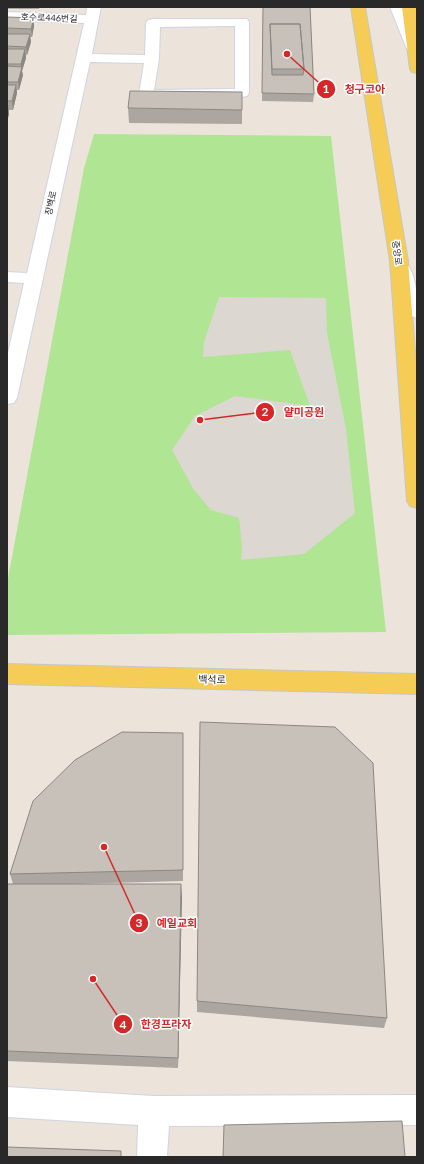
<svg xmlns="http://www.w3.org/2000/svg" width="424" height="1164" font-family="Lato,'Noto Sans KR',sans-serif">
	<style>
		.green { fill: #b0e594 }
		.plaza { fill: #dcd7d1 }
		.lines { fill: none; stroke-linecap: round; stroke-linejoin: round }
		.minor-casing { stroke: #cfd3e2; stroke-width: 2 }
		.major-casing { stroke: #c7c7c7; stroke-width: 2 }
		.minor { fill: #fff; fill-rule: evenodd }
		.major { fill: #f5cd56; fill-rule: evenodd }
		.wall { fill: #aba6a0 }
		.shaded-wall { fill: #8b8782 }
		.building { fill: #c7c1ba; stroke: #8b8782; fill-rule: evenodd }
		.labels { text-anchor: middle; stroke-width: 3; stroke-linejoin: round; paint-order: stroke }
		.far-street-label { font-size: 9px; fill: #292929; stroke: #fff }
		.street-label { font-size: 10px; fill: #292929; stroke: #fff }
		.leader { fill: none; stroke: #d62828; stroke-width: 1.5 }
		.callout-dot { fill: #d62828; stroke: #fff; stroke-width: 1.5 }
		.mark-label { font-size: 12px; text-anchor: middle; font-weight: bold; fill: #fff }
		.callout-label { font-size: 11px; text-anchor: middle; font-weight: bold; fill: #d62828; stroke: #fff; stroke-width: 3; stroke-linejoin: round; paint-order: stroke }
	</style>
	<rect width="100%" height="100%" fill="#ece4da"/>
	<path class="green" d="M94,134L331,136L386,632L7,635V584L84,168Z"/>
	<path class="plaza" d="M219,297L326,298L327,333L346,429L355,513L304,554L241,560L242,547L239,518L211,510L194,490L172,450L195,416L235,396L310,406L290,350L203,357L204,342Z"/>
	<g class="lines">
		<g class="minor-casing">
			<path id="minor" d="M87,7H101L92,54L145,55L146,23L148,20L153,19H247L249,22V93L247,96L242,97L146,98L141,97L139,94L144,63L90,62L17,398L14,403L7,404V357L24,283L7,282V272L27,273L84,23L7,20V12L86,15ZM235,26V89L154,90L159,59L160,27Z
				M390,7H404L417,40V50H408L406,47Z
				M400,261L406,262C418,279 417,298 417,318L411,316L408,312L391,266L394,262Z
				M7,1087L154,1096L417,1095V1125L169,1126L167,1157H137L138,1125L7,1117Z"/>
		</g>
		<g class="major-casing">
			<path id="major" d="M351,7H365L408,261L417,376V508L410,506L407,501L390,261Z
				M402,7H416L417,73L412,72L410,69Z
				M7,664L417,674V694L7,684Z"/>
		</g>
		<use href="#minor" class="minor"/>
		<use href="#major" class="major"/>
	</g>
	<path class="wall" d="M7,7H40L39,9H7Z
		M149,7H248V8Z
		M263,7H310L314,94L313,102L262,101Z
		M7,17L34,26L32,37H30L31,42L27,55H26V58L22,71L23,75L19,90H17V93L13,110H9V114L7,122Z
		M128,108L242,110V124L129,123Z
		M183,733V881L74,884L182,896L178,1068L7,1061V884H13L10,874Z
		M197,1001L387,1018L384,1028L197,1012Z"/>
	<path class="shaded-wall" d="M34,18V26L32,37L31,29Z
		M30,34L31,42L27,55L26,47Z
		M25,49L26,58L22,71L23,75L19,90L18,82L21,68V64Z
		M16,85L17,93L13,110L12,101Z
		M8,105L9,114L7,122V109Z
		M181,884L182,896L178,1068V1058Z"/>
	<path class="building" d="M263,7H310L314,94L262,93ZM270,24H300L304,69L303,75H272Z
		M7,17L34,18L31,29L7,28Z
		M270,24H300L304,69H272Z
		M7,34H30L26,47L7,46Z
		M7,49H25L21,64H7Z
		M7,66L22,67L18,82H7Z
		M7,85H16L12,101H7Z
		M130,91L242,92V110L128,108Z
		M200,722L335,727L373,763L387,1018L197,1001Z
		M122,732L183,733V870L10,874L33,801L75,760Z
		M7,884H181L178,1058L7,1051Z
		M402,1121L405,1157H223L224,1125Z
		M7,1147L121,1151V1157H7Z"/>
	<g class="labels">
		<g class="far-street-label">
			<text transform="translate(49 18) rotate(2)" y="3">호수로446번길</text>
			<text transform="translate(51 203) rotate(-77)" y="3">장백로</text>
			<text transform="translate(397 253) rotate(82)" y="3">중앙로</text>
		</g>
		<g class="street-label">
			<text transform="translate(212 679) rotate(1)" y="4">백석로</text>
		</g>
	</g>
	<path class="leader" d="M287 54L326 89M200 420L265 412M104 847L139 923M93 979L123 1024"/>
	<g class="callout-dot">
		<circle cx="287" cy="54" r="4"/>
		<circle cx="200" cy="420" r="4"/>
		<circle cx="104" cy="847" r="4"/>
		<circle cx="93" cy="979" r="4"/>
		<circle cx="326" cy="89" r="10"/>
		<circle cx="265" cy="412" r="10"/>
		<circle cx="139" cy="923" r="10"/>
		<circle cx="123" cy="1024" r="10"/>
	</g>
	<g class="mark-label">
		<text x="326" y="93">1</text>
		<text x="265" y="416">2</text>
		<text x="139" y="927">3</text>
		<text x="123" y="1029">4</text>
	</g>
	<g class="callout-label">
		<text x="365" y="93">청구코아</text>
		<text x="304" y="416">얄미공원</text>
		<text x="177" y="927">예일교회</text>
		<text x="166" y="1028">한경프라자</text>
	</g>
	<rect width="424" height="1164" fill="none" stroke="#292929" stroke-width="16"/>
</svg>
